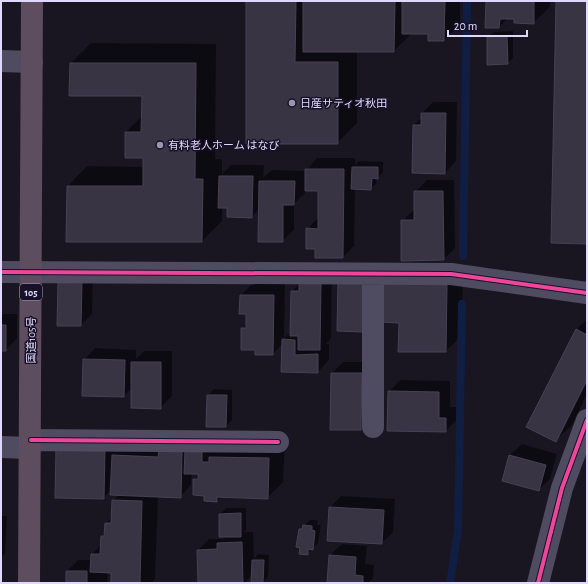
<svg xmlns="http://www.w3.org/2000/svg" width="588" height="584" font-family="'Alegreya Sans','Noto Sans JP',sans-serif">
	<style>
		.shadow { fill: #0007 }
		.lines { fill: none; stroke-linecap: round; stroke-linejoin: round }
		.stream { stroke: #111e44; stroke-width: 8 }
		.building { fill: #393444; stroke: #474155 }
		.street { stroke: #4f4c62; stroke-width: 22 }
		.highway { stroke: #5e4c5f; stroke-width: 22 }
		.cycleway-casing { stroke: #171127; stroke-width: 6 }
		.cycleway { stroke: #ed469a; stroke-width: 4 }
		.poi-dot { fill: #9b95b0; stroke: #171127; stroke-width: 1.5 }
		.labels { text-anchor: middle; stroke-width: 3; stroke-linejoin: round; paint-order: stroke }
		.shield { fill: #171127; stroke: #a49dbd; stroke-width: 1 }
		.shield-label { font-size: 10px; font-weight: bold; fill: #e1d9fd }
		.poi-label { font-size: 11px; fill: #e1d9fd; stroke: #171127; text-anchor: start }
		.street-label { font-size: 11px; fill: #e1d9fd; stroke: #171127 }
	</style>
	<rect width="100%" height="100%" fill="#191622"/>
	<path class="shadow" d="M247,1H460V24L444,40L429,33H410V35L394,51H357V123L337,143Z
		M487,1H550V7L533,23L508,18L499,27Z
		M513,31V58L508,63L488,37L494,32Z
		M91,43L216,44L215,159H222V174L231,165H264L263,178L272,170L306,171L317,158H355V165L359,161L383,162V172L377,178L376,184L370,189H355L354,246L343,257L316,248L307,229L319,217V190H305V193L294,204V230L282,241L260,208L252,217L228,207H222V221L202,241L68,186L87,166L144,167V157L126,132L142,116L143,95L71,63Z
		M433,102H457L456,161L445,173L414,125L422,117V113Z
		M427,180H454L455,248L444,259L402,221L415,209V192Z
		M93,270L92,314L81,325L59,281Z
		M463,270L462,335L446,351H399L400,322Z
		M332,272L331,338L326,344H329V360L318,372L282,371V344L273,354L256,349L242,329L247,324V313L241,295L252,284H285L284,338L291,332L292,291L303,280Z
		M1,314H17V338L6,350H1Z
		M587,319V394L572,425L555,441L576,330Z
		M95,348L136,350V359L144,351H172V396L160,408L132,388L124,396L84,360Z
		M343,362H373L372,418L360,429H331L332,373Z
		M400,380L450,381V407H457V419L446,431L389,392Z
		M214,389L232,390V420L226,426L208,395Z
		M116,437V453L124,444L285,443L283,482L267,498L221,496L217,501L205,495L194,479L200,473H192L191,485L180,497L158,496L155,579L151,583H112V572H108L107,583H67V571L78,560H91L92,554L101,545L102,536L105,532L106,524L112,517L113,501L119,494L111,490L103,498L56,497Z
		M522,444L557,454L550,479L538,490L510,455Z
		M341,496L395,499L393,532L382,543L328,540L330,507Z
		M226,508H246V530L244,532H253L254,559L258,554L269,555L268,577L263,583L252,575L244,583H199L198,550L209,539H223L225,536L220,514Z
		M1,516H7L5,554L1,558Z
		M310,520H318L317,525H321L318,543L307,554L301,547L300,529Z
		M342,544L367,546L365,564L374,565L373,578L368,583H328L330,555Z"/>
	<g class="lines">
		<path class="stream" d="M463,256L467,1
			M450,583L458,530L462,304"/>
	</g>
	<path class="building" d="M246,1H296L295,62H338V144H246Z
		M303,1H395L394,52H303Z
		M402,1H445L444,41H428V34H402Z
		M486,1H534V24L514,23V19H500L499,28H485Z
		M556,1H587V244L551,243Z
		M507,36L508,64L487,65V37Z
		M70,63H196L195,179H203L202,242H66L67,186H143V158H125V132H141L142,96H69Z
		M421,113H446L445,174L412,173L413,125H421Z
		M352,167H378V179L372,178L371,190L351,189Z
		M305,169H344L343,258H315V249H306V228L318,229V191H305Z
		M219,176H253L252,218L227,217V208H218Z
		M259,181H295L294,205H283V242H258Z
		M414,191H443L444,260L401,261V220H414Z
		M58,281H82L81,326H57Z
		M338,282H364L363,332L337,331Z
		M299,283H321L320,350H298V336H290L291,291H299Z
		M381,284L447,285L446,352H398L399,323L381,322Z
		M240,295H274L273,355H255V350H241V328H246V314H239Z
		M1,325H6V351H1Z
		M576,329L587,335V380L556,442L526,427Z
		M282,339L295,340V355L318,354V373L281,372Z
		M83,359L125,360L124,397L82,396Z
		M131,362H161V409L131,408Z
		M331,373H362L361,430H330Z
		M388,391L439,392V418H446V432L387,431Z
		M207,395H227L226,427H206Z
		M56,447L105,448L104,499L55,498Z
		M185,450H202V462H209V457L269,458L268,499L217,497V502L204,501V496L193,495V479H198V474H184Z
		M159,451L182,452L181,498L110,495L112,455L158,457Z
		M509,455L546,465L539,491L502,481Z
		M112,500L142,501L140,583H111V573L90,572L91,554H100L101,536H104L105,523H111Z
		M329,507L384,510L382,544L327,541Z
		M241,513V537H219V514Z
		M303,525L312,526V530L315,531L313,550L308,549V555L299,554L300,548L296,547L299,529H302Z
		M242,542L243,583H198L197,550L217,549V543Z
		M329,555L356,557L355,575L363,576V583H327Z
		M252,560H264L263,583H251Z
		M66,571H87V583H97H66Z"/>
	<g class="lines">
		<path class="street" d="M1,61L32,62
			M1,272L451,274L587,293
			M373,427V274
			M31,440L278,442
			M1,447L30,448
			M538,583L562,488L587,420"/>
		<path class="highway" d="M29,583L32,1"/>
		<g class="cycleway-casing">
			<path id="cycleway" d="M1,272L451,274L587,293
				M31,440L278,442
				M538,583L562,488L587,420"/>
		</g>
		<use href="#cycleway" class="cycleway"/>
	</g>
	<g class="poi-dot">
		<circle cx="292" cy="103" r="4"/>
		<circle cx="160" cy="145" r="4"/>
	</g>
	<g class="labels">
		<rect class="shield" x="20" y="284" width="22" height="16" rx="3"/>
		<g class="shield-label">
			<text x="31" y="296">105</text>
		</g>
		<g class="poi-label">
			<text x="300" y="107">日産サティオ秋田</text>
			<text x="168" y="149">有料老人ホーム はなび</text>
		</g>
		<g class="street-label">
			<text transform="translate(31 340) rotate(-90)" y="4">国道105号</text>
		</g>
	</g>
	<rect width="588" height="584" fill="none" stroke="#e1d9fd" stroke-width="4"/>
	<path d="M448 30v6h79v-6" fill="none" stroke="#e1d9fd" stroke-width="2"/>
	<text x="454" y="30" font-size="12" fill="#e1d9fd" stroke="#171127" stroke-width="3" paint-order="stroke">20 m</text>
</svg>
